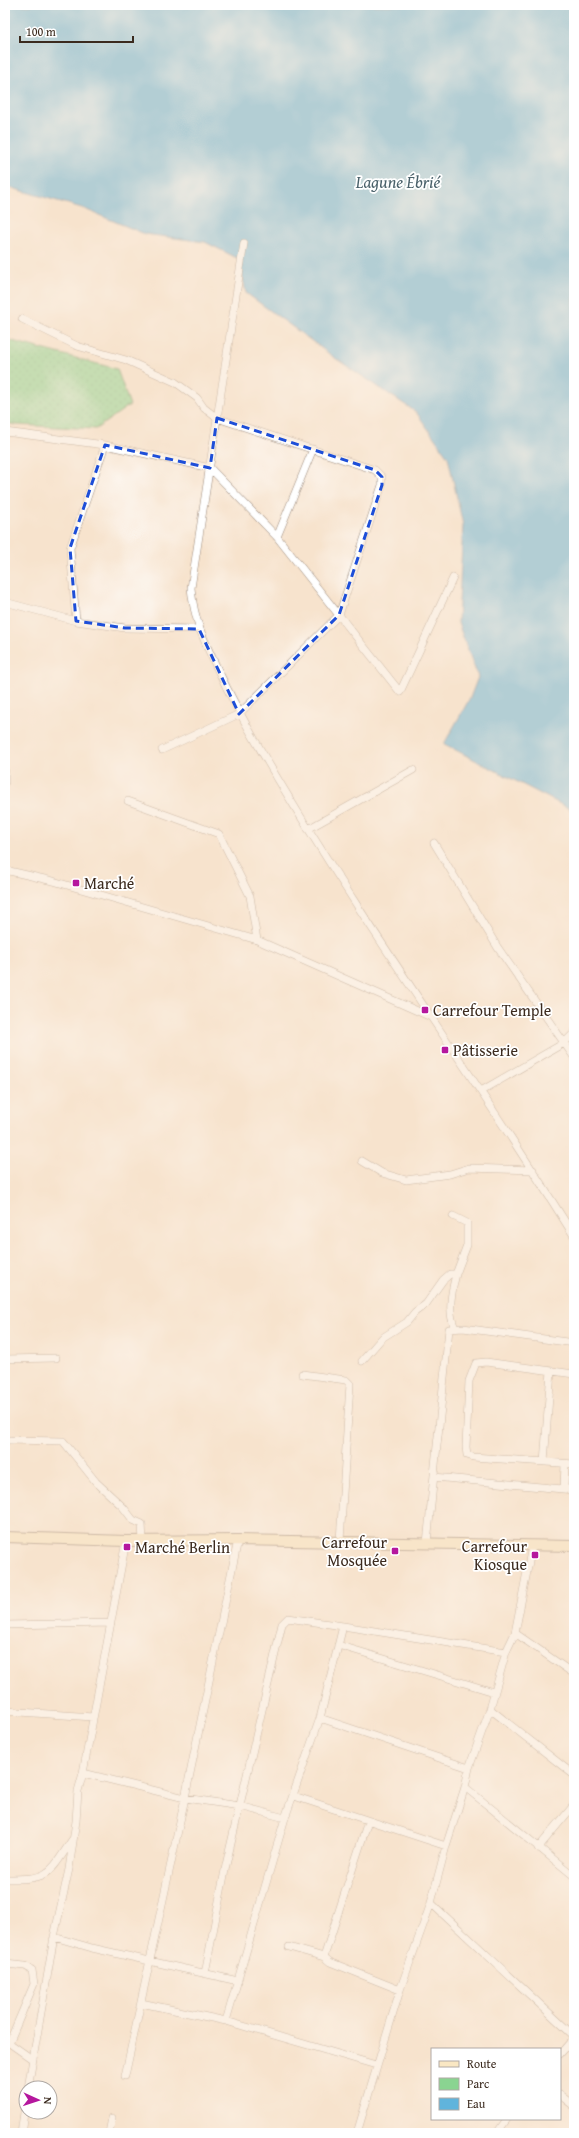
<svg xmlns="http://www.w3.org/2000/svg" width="579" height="2138" font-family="'Gentium Book Plus',serif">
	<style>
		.green { fill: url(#green-dots); stroke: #627f58 }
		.water { fill: #60b4dc; stroke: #4e6f7d }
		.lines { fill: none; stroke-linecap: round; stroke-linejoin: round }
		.street-casing { stroke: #998676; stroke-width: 8 }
		.secondary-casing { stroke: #998676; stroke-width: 12 }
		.street { stroke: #fff; stroke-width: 7 }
		.secondary { stroke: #f9e7c3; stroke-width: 10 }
		.marked { fill: none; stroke: #1d4ed8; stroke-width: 3; stroke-dasharray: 8 5; stroke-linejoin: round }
		.poi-dot { fill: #b5179e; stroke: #fff; stroke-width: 1.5 }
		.labels { text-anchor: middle; stroke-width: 3.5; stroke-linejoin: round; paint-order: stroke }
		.poi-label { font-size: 16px; fill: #3b2a1e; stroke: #fff; text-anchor: start }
		.water-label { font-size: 17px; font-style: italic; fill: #4a616a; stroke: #fff }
	</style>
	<defs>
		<pattern id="green-dots" width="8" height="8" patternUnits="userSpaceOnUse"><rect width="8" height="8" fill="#8ad491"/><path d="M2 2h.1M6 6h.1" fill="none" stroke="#78b67d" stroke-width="1.8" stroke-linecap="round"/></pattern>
	</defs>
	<rect width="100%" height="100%" fill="#fff"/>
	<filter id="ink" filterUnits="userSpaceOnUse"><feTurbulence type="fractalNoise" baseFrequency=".025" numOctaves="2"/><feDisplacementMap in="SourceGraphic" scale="8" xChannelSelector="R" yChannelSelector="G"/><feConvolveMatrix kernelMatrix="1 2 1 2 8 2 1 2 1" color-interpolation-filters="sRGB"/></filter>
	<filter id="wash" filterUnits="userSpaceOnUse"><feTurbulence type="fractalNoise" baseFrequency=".012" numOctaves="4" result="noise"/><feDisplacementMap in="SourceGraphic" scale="16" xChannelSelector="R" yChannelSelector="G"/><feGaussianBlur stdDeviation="0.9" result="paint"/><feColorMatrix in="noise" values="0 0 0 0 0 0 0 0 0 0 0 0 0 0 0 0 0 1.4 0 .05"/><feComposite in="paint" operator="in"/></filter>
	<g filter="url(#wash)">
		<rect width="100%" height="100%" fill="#f7e3cd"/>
		<path class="green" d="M5,339L117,369L130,405L96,429L16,425L5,423Z"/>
		<path class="water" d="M5,5H574V811L444,744L470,698L478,677L458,623L463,525L448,457L416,412L335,358L246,293L239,259L205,242L145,234L82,208L5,186Z"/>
	</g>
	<g filter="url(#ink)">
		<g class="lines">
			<g class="street-casing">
				<path id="street" d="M244,243L191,588C194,620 204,641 218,670C237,710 259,748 282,786C374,939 480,1084 574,1236
					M22,319L77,346L126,360L175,382L197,398L204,408L217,418L375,470L382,477V485L339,615L239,714L162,750
					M5,432L105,445L210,468L277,537L400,692L453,578
					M277,537L313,449
					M5,602L76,621L125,628L199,629
					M76,621L70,548L105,445
					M5,772V782
					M128,801L219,834L250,896L257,940
					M308,829L413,770
					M434,843L498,948L574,1057
					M5,870L53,881L257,940L431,1017
					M481,1091L564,1043L574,1033
					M362,1161L382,1173L406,1180L450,1174L469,1168L533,1170
					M453,1216L467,1223V1245L456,1274
					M5,1359L56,1358
					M362,1361L382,1338L407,1322L415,1312L426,1304L443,1280L450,1274H456C452,1290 447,1312 455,1328
					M302,1374L346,1380L350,1384L340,1541
					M574,1374L486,1362L476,1363L469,1381L466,1447L467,1455L473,1457L574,1464
					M5,1440L63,1441L96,1482L123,1507L133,1520L142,1524L143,1541
					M544,1462L551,1371
					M434,1477L574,1490
					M564,1489L565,1464
					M427,1543L449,1329L463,1328L574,1343
					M5,1625L111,1623
					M515,1633L574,1674
					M338,1645L494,1692
					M490,1709L574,1775
					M5,1711L93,1717
					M320,1718L469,1768
					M83,1773L185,1798L240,1806L285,1818
					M465,1787L574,1876
					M294,1796L446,1846
					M368,1821L324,1957L330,1962L400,1990
					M538,1848L574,1805
					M5,1879C50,1879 48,1876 72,1840
					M431,1903L574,2036
					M54,1937L92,1948L238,1981
					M289,1947L324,1957
					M5,1964L25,1966L32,1970L34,1984L9,2043
					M205,1973L226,1865L282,1624L288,1618L343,1626
					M141,2003L226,2021L376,2065
					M226,2021L285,1818L320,1718L343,1626L506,1652
					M5,2040L32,2059
					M560,2054L574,2038
					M125,2076L185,1798L238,1540
					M28,2088L54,1937L69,1869L76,1821L78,1791L83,1773L126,1541
					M560,2095L574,2106
					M21,2133L26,2099
					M109,2133L112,2118
					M357,2133L400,1990L431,1903L446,1846L465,1787L469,1768L490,1709L506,1652L515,1633L532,1546
					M497,2133L507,2119"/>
			</g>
			<g class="secondary-casing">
				<path id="secondary" d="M5,1537L126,1541L238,1540L574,1546"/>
			</g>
			<use href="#street" class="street"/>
			<use href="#secondary" class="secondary"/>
		</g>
	</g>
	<path d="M0 0H579V2138H0ZM217,418L375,470L382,477V485L339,615L239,714L199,629L125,628L76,621L70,548L105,445L210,468Z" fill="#f7e3cd" fill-opacity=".55" fill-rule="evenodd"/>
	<path class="marked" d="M217,418L375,470L382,477V485L339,615L239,714L199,629L125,628L76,621L70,548L105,445L210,468Z"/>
	<g class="poi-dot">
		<rect x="72" y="879" width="8" height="8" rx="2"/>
		<rect x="421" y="1006" width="8" height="8" rx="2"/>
		<rect x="441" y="1046" width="8" height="8" rx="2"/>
		<rect x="123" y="1543" width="8" height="8" rx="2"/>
		<rect x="391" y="1547" width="8" height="8" rx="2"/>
		<rect x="531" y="1551" width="8" height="8" rx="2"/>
	</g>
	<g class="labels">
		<g class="poi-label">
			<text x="84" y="889">Marché</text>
			<text x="433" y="1016">Carrefour Temple</text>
			<text x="453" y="1056">Pâtisserie</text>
			<text x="387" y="1548" text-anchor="end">Carrefour<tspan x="387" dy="18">Mosquée</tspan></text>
			<text x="527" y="1552" text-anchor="end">Carrefour<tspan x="527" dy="18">Kiosque</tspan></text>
			<text x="135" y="1553">Marché Berlin</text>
		</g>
		<g class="water-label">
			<text x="398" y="188">Lagune Ébrié</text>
		</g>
	</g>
	<rect width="579" height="2138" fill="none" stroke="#fff" stroke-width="20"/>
	<rect x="431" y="2048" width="130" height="72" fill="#ffffff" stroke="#b1aaa5"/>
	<rect x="439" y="2061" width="20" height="6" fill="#f9e7c3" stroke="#b1aaa5"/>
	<text x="467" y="2068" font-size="12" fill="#3b2a1e">Route</text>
	<rect x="439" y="2078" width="20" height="12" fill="#8ad491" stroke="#b1aaa5"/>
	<text x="467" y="2088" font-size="12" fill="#3b2a1e">Parc</text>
	<rect x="439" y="2098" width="20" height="12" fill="#60b4dc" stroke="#b1aaa5"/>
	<text x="467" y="2108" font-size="12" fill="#3b2a1e">Eau</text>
	<g transform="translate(38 2100) rotate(93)"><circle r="19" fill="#ffffff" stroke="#b1aaa5"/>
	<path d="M0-3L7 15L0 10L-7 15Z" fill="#b5179e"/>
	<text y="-6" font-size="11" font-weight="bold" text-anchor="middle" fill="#3b2a1e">N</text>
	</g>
	<path d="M20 36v6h113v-6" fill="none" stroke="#3b2a1e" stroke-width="2"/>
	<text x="26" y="36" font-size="12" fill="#3b2a1e" stroke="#ffffff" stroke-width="3" paint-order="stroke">100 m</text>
</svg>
